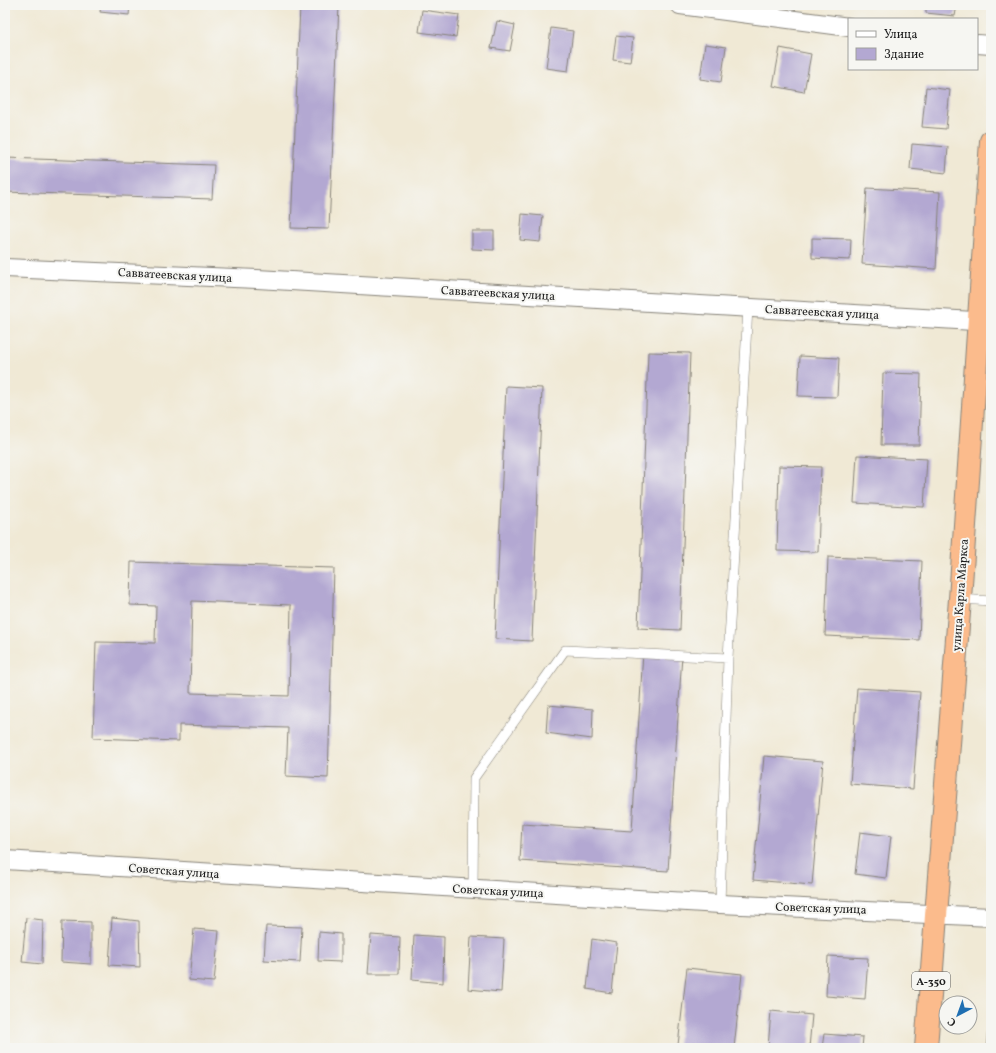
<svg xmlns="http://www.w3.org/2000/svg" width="996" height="1053" font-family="Vollkorn,serif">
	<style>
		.building { fill: #b3a8d2; fill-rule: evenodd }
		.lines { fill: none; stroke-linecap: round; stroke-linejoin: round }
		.service-casing { stroke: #868278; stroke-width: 10 }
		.minor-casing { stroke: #868278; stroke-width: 20 }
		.trunk-casing { stroke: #868278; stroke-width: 24 }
		.service { stroke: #fff; stroke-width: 9 }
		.minor { stroke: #fff; stroke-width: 18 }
		.trunk { stroke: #fbbb8c; stroke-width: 22 }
		.labels { text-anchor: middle; stroke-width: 4; stroke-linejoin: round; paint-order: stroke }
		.shield { fill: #f6f6f2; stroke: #5d5d5c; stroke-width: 1 }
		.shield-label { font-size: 11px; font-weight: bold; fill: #1c1c1c }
		.street-label { font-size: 12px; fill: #1c1c1c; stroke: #f6f6f2 }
	</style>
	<rect width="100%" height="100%" fill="#f6f6f2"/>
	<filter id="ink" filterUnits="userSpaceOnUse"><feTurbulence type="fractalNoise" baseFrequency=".025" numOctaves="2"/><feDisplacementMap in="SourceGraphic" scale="8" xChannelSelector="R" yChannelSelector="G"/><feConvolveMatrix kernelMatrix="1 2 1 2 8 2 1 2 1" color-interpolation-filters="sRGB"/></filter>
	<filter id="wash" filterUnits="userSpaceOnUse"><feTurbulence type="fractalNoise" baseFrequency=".012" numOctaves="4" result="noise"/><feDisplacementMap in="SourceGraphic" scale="16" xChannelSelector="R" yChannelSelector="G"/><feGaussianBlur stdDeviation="0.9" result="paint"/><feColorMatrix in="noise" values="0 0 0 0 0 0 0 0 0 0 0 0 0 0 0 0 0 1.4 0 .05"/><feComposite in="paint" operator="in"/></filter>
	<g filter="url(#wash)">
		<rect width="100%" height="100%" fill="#f0e9d5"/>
		<g id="blocks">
			<path class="building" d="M101,5H130L129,15L100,12Z
				M300,5H339L329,229L291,228Z
				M926,5H957L955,16L926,13Z
				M422,10L459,15L456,37L419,32Z
				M497,21L515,25L510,51L491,48Z
				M551,28L573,31L568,71L546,68Z
				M616,36L633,38L630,62L613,60Z
				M705,44L726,47L721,82L700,79Z
				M780,48L811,54L804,92L773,86Z
				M926,87L950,90L946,129L922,127Z
				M912,144L948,147L946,173L910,169Z
				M5,158L214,165L212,199L5,192Z
				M867,188L940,192L936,269L862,264Z
				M522,214L543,216L540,242L520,240Z
				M472,231H494V250L472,249Z
				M812,238L851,239L850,260L812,258Z
				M648,352L690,353L680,630L638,628Z
				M800,356L839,358L837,397L798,396Z
				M883,373L921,374L919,445H881Z
				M506,386L542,388L532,641L495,639Z
				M857,455L927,459L924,507L854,503Z
				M779,466L821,467L818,552L777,551Z
				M828,557L922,561L919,640L825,636Z
				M131,562L334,568L328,778L286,776L288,728L179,725V741L93,738L96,642L155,643L156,606L130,605ZM192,601L291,605L289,696L190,693Z
				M643,652L682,655L668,871L520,861L522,824L632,831Z
				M857,688L920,692L913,789L850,784Z
				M548,705L593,709L592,739L546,733Z
				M764,756L823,761L812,885L753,880Z
				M860,832L891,836L886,878L855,874Z
				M26,918L43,920L42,964L22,962Z
				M112,918L139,921L140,967L109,965Z
				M62,921L91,922V964L61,962Z
				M266,926L302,927L300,962L264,960Z
				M194,929L219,931L214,982L189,980Z
				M319,932L341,934V962L318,961Z
				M371,935L400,937L399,974H368Z
				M414,935L444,937L443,983L412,980Z
				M471,937L504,939L501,992L468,989Z
				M592,939L617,943L612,993L587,989Z
				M828,956L868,958L865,999L826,996Z
				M687,968L742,974L734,1048H705L678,1045Z
				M990,1006L991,1048H986Z
				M771,1011L812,1015L809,1048H768Z
				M824,1034L863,1037L862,1048H822Z"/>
		</g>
	</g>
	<g filter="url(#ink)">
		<use href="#blocks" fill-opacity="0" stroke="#868278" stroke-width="1"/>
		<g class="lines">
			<g class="service-casing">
				<path id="service" d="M960,599L991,601
					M473,889L474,778L565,650L728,658
					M720,904L728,658L748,308"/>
			</g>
			<g class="minor-casing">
				<path id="minor" d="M680,5L849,27
					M977,44L991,45
					M5,268L257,279L991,322
					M5,860L720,904L991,917"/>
			</g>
			<g class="trunk-casing">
				<path id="trunk" d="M926,1048L960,599L991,141"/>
			</g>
			<use href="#service" class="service"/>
			<use href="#minor" class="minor"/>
			<use href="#trunk" class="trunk"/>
		</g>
	</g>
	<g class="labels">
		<rect class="shield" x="912" y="972" width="38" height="18" rx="3"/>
		<g class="shield-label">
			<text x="931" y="985">А-350</text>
		</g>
		<g class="street-label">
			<text transform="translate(175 275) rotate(3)" y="4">Савватеевская улица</text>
			<text transform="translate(498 293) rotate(3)" y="4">Савватеевская улица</text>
			<text transform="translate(822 312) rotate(3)" y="4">Савватеевская улица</text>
			<text transform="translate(960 595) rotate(-86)" y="4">улица Карла Маркса</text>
			<text transform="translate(174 871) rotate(4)" y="4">Советская улица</text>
			<text transform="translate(498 891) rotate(3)" y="4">Советская улица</text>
			<text transform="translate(821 908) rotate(2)" y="4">Советская улица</text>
		</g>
	</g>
	<rect width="996" height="1053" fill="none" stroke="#f6f6f2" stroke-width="20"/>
	<rect x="848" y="18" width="130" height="52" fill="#f6f6f2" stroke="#9f9f9c"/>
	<rect x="856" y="31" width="20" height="6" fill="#ffffff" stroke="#9f9f9c"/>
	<text x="884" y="38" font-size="12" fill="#1c1c1c">Улица</text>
	<rect x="856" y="48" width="20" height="12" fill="#b3a8d2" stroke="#9f9f9c"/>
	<text x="884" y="58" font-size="12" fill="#1c1c1c">Здание</text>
	<g transform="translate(958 1015) rotate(221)"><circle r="19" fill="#f6f6f2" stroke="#9f9f9c"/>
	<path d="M0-3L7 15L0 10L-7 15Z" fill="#1f6fb2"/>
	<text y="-6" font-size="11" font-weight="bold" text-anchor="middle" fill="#1c1c1c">С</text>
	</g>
</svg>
